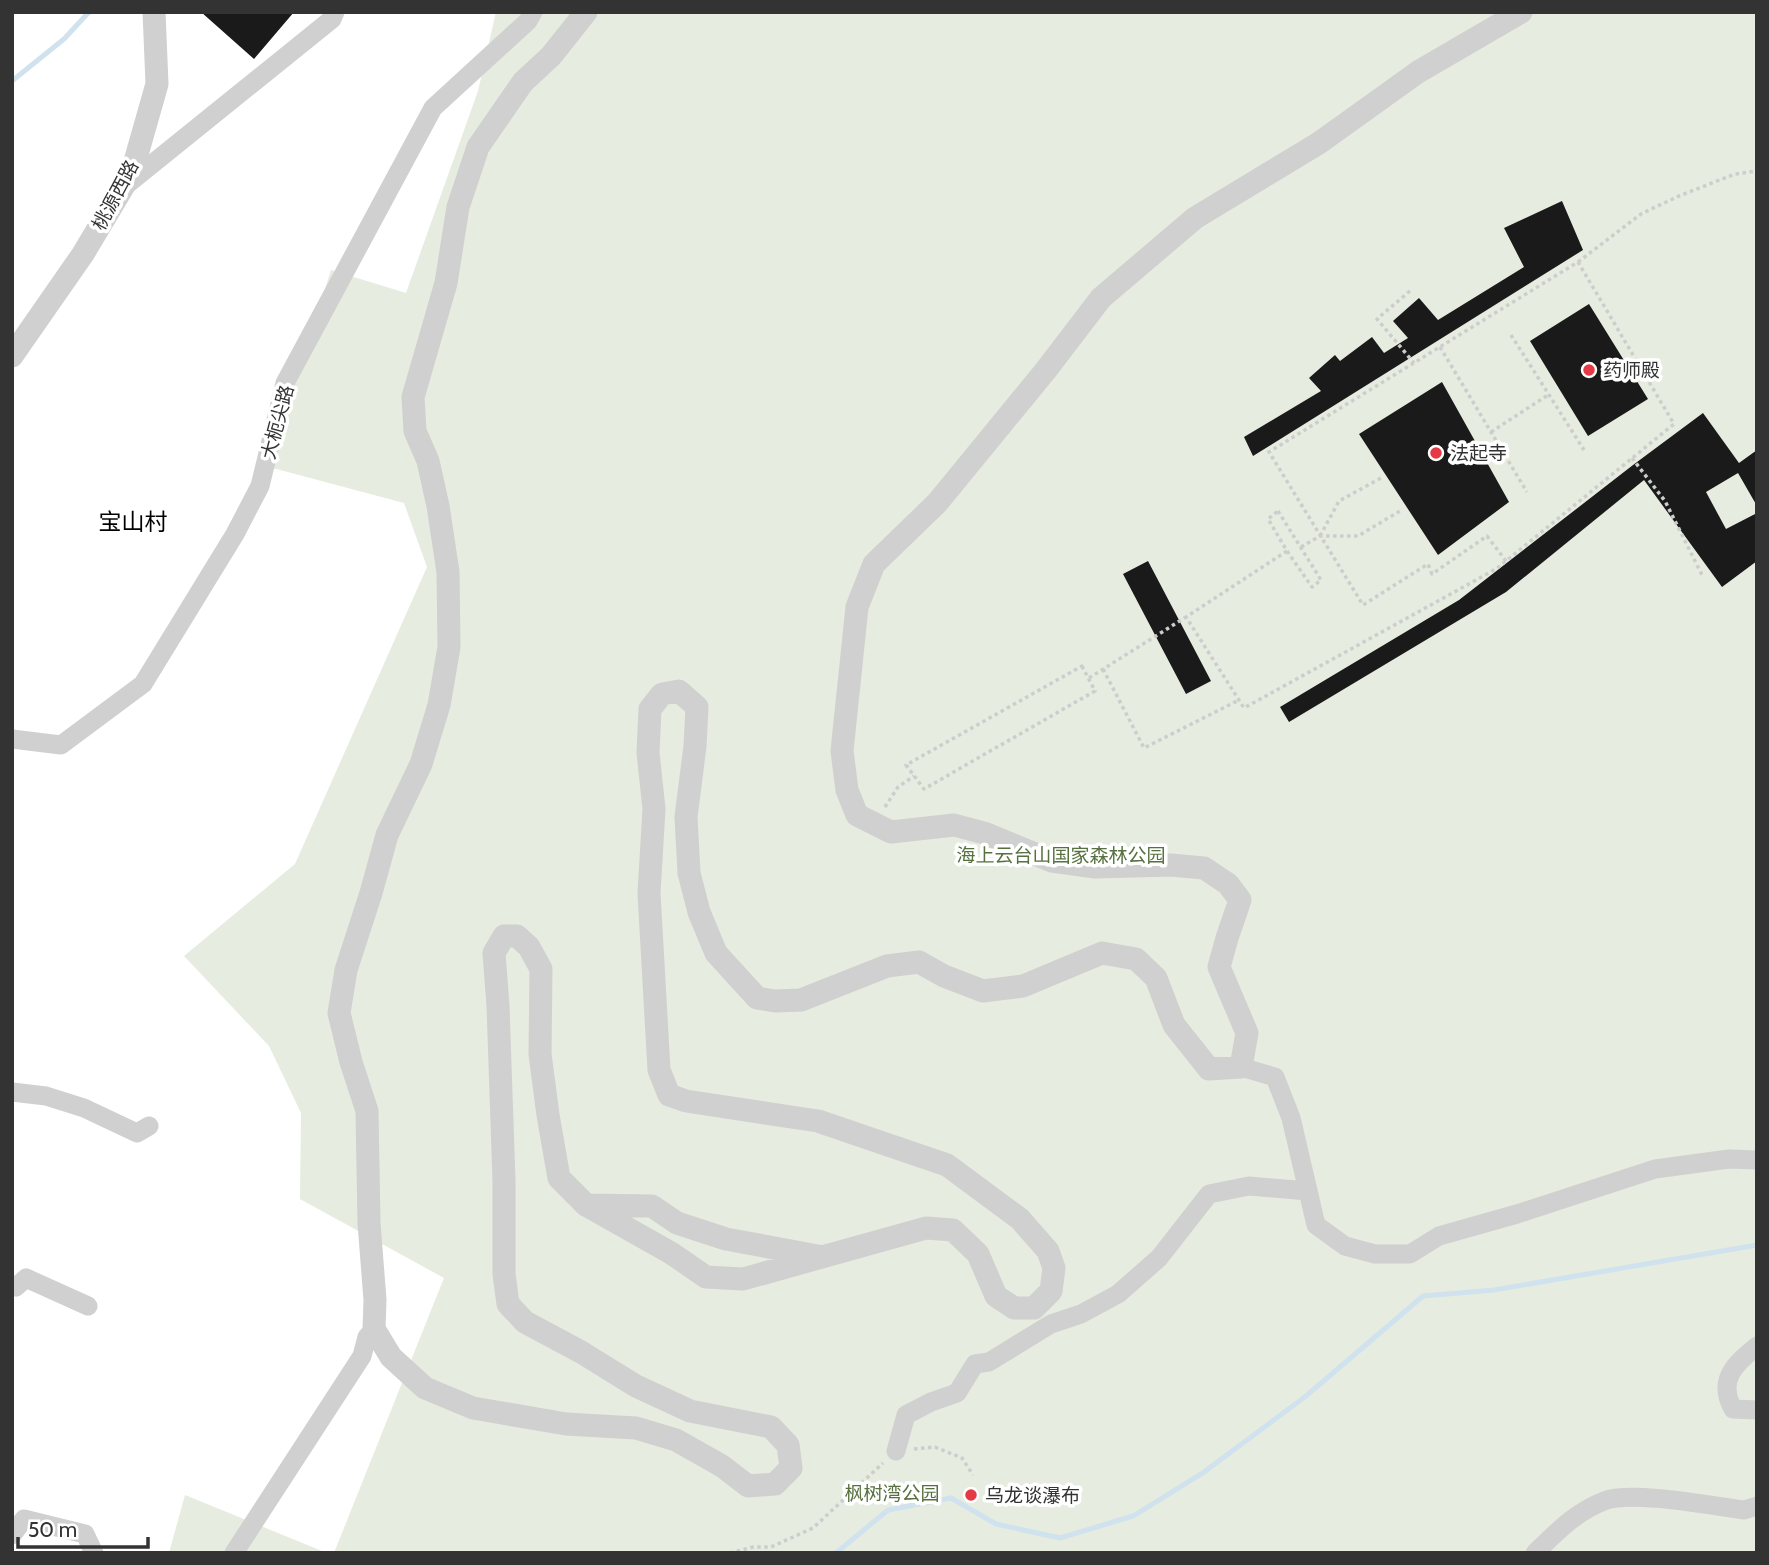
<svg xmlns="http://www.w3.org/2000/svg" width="1769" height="1565" font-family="Cabin,'Noto Sans SC',sans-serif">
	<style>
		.green { fill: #e6ecdf }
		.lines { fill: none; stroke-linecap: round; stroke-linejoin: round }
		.stream { stroke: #cfe2ee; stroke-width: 5 }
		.building { fill: #1a1a1a }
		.path { stroke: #cdcdcd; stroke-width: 3.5; stroke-dasharray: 3.5 3.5; stroke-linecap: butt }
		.minor { stroke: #d0d0d0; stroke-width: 19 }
		.tertiary { stroke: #d0d0d0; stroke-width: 23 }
		.poi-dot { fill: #e63946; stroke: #fff; stroke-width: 2.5 }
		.labels { text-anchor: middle; stroke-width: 7; stroke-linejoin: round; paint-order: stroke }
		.street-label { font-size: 19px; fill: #333; stroke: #fff }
		.poi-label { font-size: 19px; fill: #333; stroke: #fff; text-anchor: start }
		.park-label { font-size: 19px; fill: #56703f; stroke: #fff }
		.quarter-label { font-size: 23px; fill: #000; stroke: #fff }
	</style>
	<rect width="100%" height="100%" fill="#fff"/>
	<path class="green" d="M496,12H1757V1553H334L444,1278L300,1199L301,1113L269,1046L184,956L295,864L427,567L404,503L269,467L331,270L406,293L478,91Z
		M185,1495L327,1553H169Z"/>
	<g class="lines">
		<path class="stream" d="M12,81L64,39L89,12
			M836,1553L888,1510L951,1498L996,1524L1060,1538L1133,1516L1204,1472L1306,1396L1423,1296L1494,1290L1757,1245"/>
	</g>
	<path class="building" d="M201,12H294L254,59Z
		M1562,201L1583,250L1253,456L1244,437L1321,391L1309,378L1335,355L1340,361L1372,337L1384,353L1408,338L1393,321L1419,298L1438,320L1524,267L1504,228Z
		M1589,304L1648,399L1588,436L1530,341Z
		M1442,382L1509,502L1438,555L1359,434Z
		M1703,413L1739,463L1757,450V506L1738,473L1706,492L1726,529L1757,513V561L1722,587L1644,480L1506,592L1289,722L1280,707L1459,600L1633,465Z
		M1148,561L1211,681L1186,694L1123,574Z"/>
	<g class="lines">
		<path class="path" d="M1578,262L1641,214L1679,196L1735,174L1757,171
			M1410,291L1377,319L1414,363
			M1511,335L1584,450
			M1440,347L1527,492
			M1491,432L1548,395
			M1632,458L1665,501L1703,577
			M1278,511L1321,580L1312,587L1287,551L1268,519Z
			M1320,536L1339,501L1381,478
			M1301,547L1320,536H1358L1400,511
			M1287,551L1186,617L1244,708L1496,569L1506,561L1674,424L1578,262L1269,452L1363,605L1428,564L1432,574L1487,536L1506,561
			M1082,666L1095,691L924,789L906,765Z
			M1103,669L1144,748L1239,700
			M1089,678L1186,617
			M885,807L898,787L914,776
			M914,1449L935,1447L962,1458L973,1475
			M730,1553L753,1547H771L813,1528L883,1463"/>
		<path class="minor" d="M125,186L332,19L335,12
			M12,739L61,745L143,684L235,534L260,486L285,383L433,108L528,21L533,12
			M1241,1067L1275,1077L1291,1118L1316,1225L1345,1246L1375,1254H1410L1439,1236L1517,1214L1655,1169L1729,1159L1757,1160
			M12,1092L46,1096L84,1108L137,1133L149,1126
			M12,1285L16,1287L26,1278L88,1306
			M1757,1346C1735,1364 1717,1380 1733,1409L1757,1410
			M896,1451L906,1415L931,1402L957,1393L975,1364L989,1362L1051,1324L1081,1314L1118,1294L1159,1258L1209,1194L1249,1186L1308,1191
			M12,1535L24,1519L85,1534L94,1553
			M234,1553L362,1356L367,1337L374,1329
			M1535,1553C1557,1532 1574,1513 1604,1501C1630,1490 1713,1506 1744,1510L1757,1506"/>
		<path class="tertiary" d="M12,356L83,254L132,172L157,84L154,12
			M586,1205L559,1178L548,1115L540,1054L541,969L529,947L517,936H504L494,953L498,1006L504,1181V1274L508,1304L525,1322L581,1352L636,1386L690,1411L771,1427L788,1445L791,1468L775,1484L748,1486L722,1466L676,1440L636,1428L566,1424L473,1408L425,1388L391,1357L374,1329L375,1300L369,1223L367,1111L351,1062L339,1013L346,970L371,893L387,835L421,764L439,705L449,647L448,572L438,506L428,461L415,431L413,397L446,283L458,207L478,147L523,82L551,56L586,12
			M823,1257L726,1239L677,1223L652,1206L586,1205L671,1253L706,1277L743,1279L926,1228L953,1230L978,1254L996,1296L1014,1308H1034L1051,1291L1054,1268L1048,1251L1020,1219L947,1165L818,1121L686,1101L669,1095L659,1070L649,893L654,809L648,753L650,709L662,694L679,691L697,707L695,746L686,817L689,873L699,912L716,953L757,998L775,1001L801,1000L887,966L919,962L944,976L983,991L1023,986L1102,953L1136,959L1156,978L1174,1025L1209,1069L1241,1067L1247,1033L1219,967L1227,938L1240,900L1228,884L1204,868L1171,865L1095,867L1052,861L984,833L954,825L891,832L857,815L847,790L842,751L857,607L874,564L937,503L1046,370L1101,298L1195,218L1319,143L1418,72L1521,12"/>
	</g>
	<g class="poi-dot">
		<circle cx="1589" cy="370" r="7"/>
		<circle cx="1436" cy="453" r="7"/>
		<circle cx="971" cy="1495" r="7"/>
	</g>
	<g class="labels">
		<g class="street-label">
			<text transform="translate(115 195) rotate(-62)" y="7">桃源西路</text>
			<text transform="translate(277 422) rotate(-75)" y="7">大枙尖路</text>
		</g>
		<g class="poi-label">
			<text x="1603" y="377">药师殿</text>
			<text x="1450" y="460">法起寺</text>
			<text x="985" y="1502">乌龙谈瀑布</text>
		</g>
		<g class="park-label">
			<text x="1061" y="862">海上云台山国家森林公园</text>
			<text x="892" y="1500">枫树湾公园</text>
		</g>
		<g class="quarter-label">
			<text x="133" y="530">宝山村</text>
		</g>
	</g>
	<rect width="1769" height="1565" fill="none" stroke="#333333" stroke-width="28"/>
	<path d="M18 1537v10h130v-10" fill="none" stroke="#333333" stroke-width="3.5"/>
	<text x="28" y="1537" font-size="21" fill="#333333" stroke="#ffffff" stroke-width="5" paint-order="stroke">50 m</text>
</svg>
